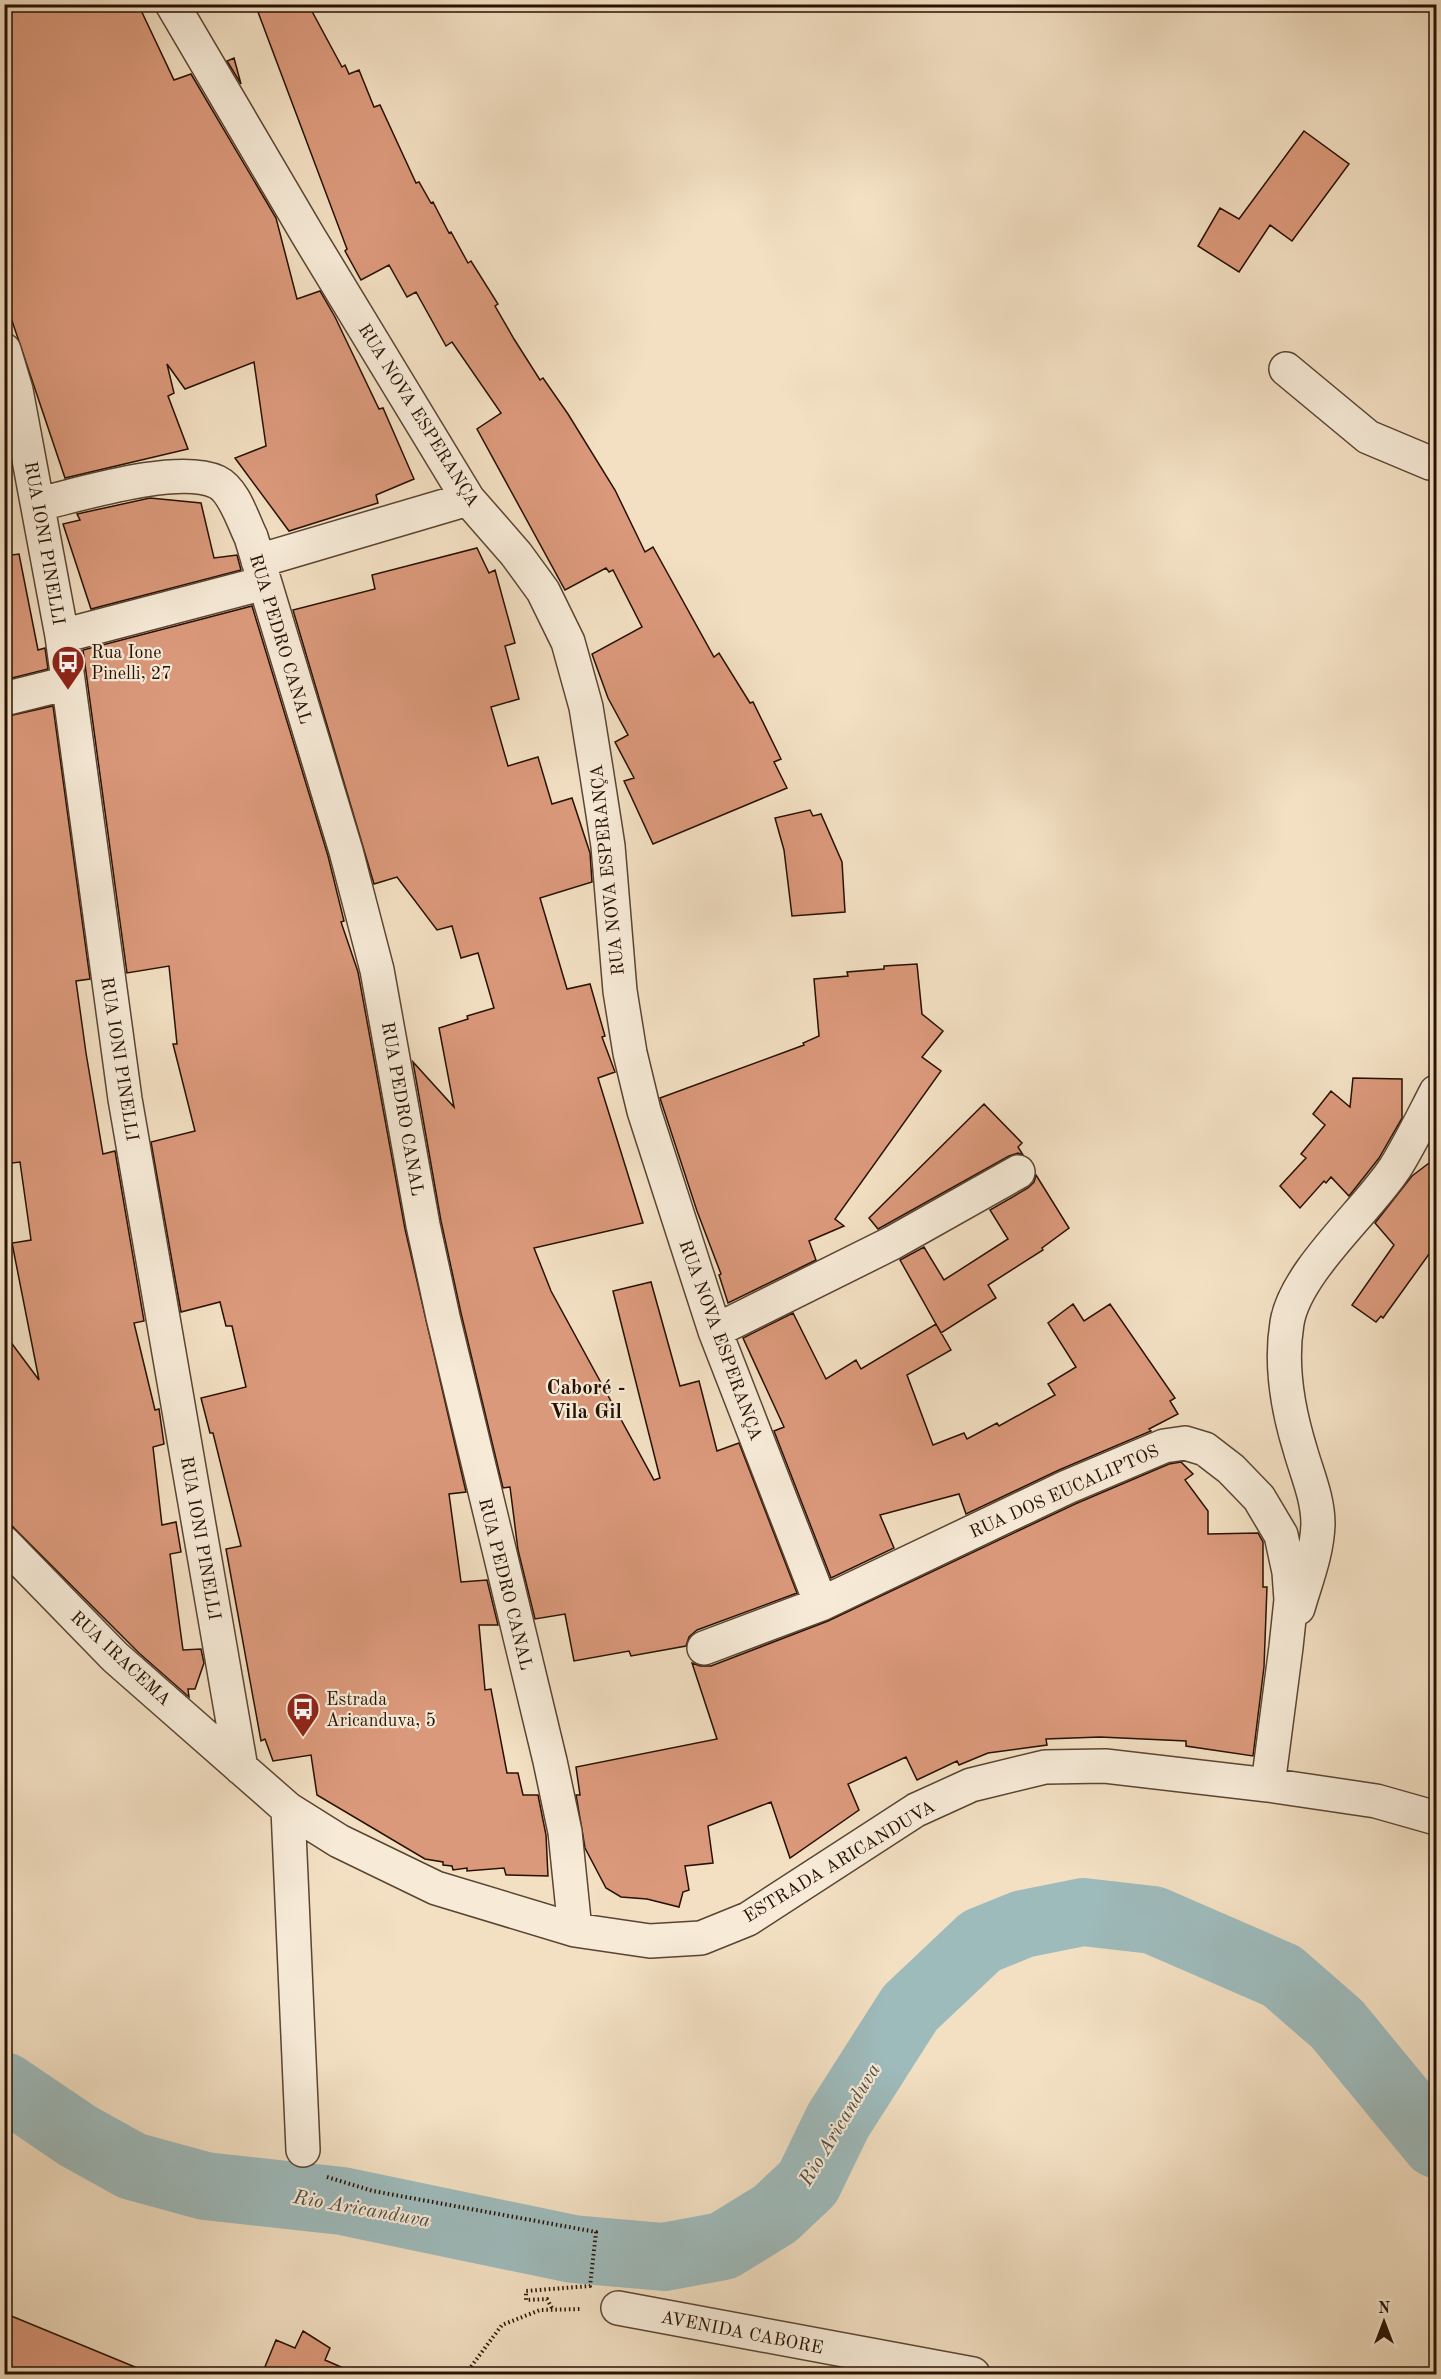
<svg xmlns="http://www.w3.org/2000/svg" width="1441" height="2379" font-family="'Old Standard TT',serif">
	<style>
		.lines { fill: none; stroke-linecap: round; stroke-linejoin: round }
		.river { stroke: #9ebbbc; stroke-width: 68 }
		.building { fill: #db997b; stroke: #271002; stroke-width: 1.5 }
		.minor-casing { stroke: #5a4432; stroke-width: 36 }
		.path { stroke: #271002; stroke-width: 4; stroke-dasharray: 1.5 3; stroke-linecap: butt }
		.minor { stroke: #f7ebd8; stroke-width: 33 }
		.labels { text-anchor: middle; stroke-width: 4.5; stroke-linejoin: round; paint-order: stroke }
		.street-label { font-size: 18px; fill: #271002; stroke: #f7ebd8 }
		.poi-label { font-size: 18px; fill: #271002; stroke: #f7ebd8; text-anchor: start }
		.water-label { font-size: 20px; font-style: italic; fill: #514c43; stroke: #f7ebd8 }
		.quarter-label { font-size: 21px; font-weight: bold; fill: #271002; stroke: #f7ebd8 }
	</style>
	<rect width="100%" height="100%" fill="#f3e0c3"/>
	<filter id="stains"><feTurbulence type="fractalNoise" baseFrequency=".00333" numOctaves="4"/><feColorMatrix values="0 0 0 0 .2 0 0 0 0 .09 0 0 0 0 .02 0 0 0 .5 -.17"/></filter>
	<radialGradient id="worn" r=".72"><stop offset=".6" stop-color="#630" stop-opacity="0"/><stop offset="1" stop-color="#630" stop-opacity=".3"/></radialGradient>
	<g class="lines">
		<path class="river" d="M4,2086L78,2136L132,2166L205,2186L342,2201L573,2249L664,2257L723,2246L775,2214L808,2183L838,2121L910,2008L981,1941L1023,1924L1083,1912L1153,1920L1282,1976L1337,2024L1436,2144"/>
	</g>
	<path class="building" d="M4,4H138L174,80L191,74L276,218L297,299L320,291L335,317L379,409L383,408L414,479L376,495L378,503L289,531L235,458L266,446L254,362L185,389L167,364L174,393L168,396L188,449L65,478L4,297Z
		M255,4H308L342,67L345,65L349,74L359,70L374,107L380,105L416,183L419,182L431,203L433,202L449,233L451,232L468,263L471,261L498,304L495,306L514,339L540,380L543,378L568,414L615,490L645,552L653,547L714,657L719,653L750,703L753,702L781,759L774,762L787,788L653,844L624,781L634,778L615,742L628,735L608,698L592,654L642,627L613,570L609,572L606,568L565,590L477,429L501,413L452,342L446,346L416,292L407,297L389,265L361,280L345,251L347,249Z
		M234,58L241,84L227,61Z
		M1304,131L1349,164L1292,241L1270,225L1239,272L1198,246L1220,208L1239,219Z
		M150,498L201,503L214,558L237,555L241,570L91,609L63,524L80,520L77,514Z
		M477,548L489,573L495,570L515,643L505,646L519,699L491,707L508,766L538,757L552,804L572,798L590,853L592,882L540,898L567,989L590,984L605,1036L602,1037L615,1072L598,1078L643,1223L534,1248L551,1291L654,1480L660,1478L613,1291L651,1282L680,1386L699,1381L717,1451L739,1443L797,1593L697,1630L689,1637L686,1646L631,1656L629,1651L574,1661L565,1614L535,1619L518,1550L510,1487L503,1488L461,1313L441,1221L413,1062L454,1107L439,1028L468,1019L467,1016L494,1008L478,953L461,958L452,926L437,930L397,877L374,884L293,610L375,589L372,575Z
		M19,554L38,650L45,648L48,669L4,680V556Z
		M252,606L328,856L344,921L341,922L358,972L405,1229L466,1492L449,1494L461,1582L487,1580L498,1625H479L485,1690L491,1689L507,1773H518L523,1795H538L546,1835L548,1876L506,1875L504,1868L467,1871V1868L453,1870L452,1866L443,1865V1862L425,1859L317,1795L311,1755L273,1761L265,1739L261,1741L226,1549L241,1546L213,1433H210L201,1398L246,1387L232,1326H226L220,1302L181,1312L151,1142L195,1131L173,1044H177L169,966L127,973L83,650Z
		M53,706L90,979L76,981L86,1053L103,1154L115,1151L144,1321L134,1323L155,1410L159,1409L164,1444L153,1447L162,1525L176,1522L181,1552L170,1554L183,1650L201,1649L204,1663L195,1689H188L189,1697L139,1653L4,1518V1333L39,1380L12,1243L31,1240L20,1162L4,1164V717Z
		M810,810L813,816L821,814L842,862L845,912L792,916L784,850L775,818Z
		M917,964L922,1014L943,1031L922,1057L941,1071L835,1219L844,1226L809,1241L816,1260L728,1303L719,1275L721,1274L697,1211L660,1098L804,1045L803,1043L819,1036L814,979L848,976L847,972L884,969V966Z
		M1353,1078L1402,1079V1118L1379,1158L1349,1196L1331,1177L1326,1183L1324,1181L1300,1208L1280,1186L1306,1158L1301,1154L1325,1125L1313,1114L1331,1091L1350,1107Z
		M984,1104L1022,1143L1018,1147L1023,1155L1018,1153L1009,1156L878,1229L869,1218Z
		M1437,1157V1243L1383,1318L1381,1316L1376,1322L1352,1305L1394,1245L1375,1223L1412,1176Z
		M1036,1175L1069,1228L1042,1248L1043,1250L988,1285L996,1298L941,1333L900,1260L924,1247L944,1280L1008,1239L990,1210L1028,1188L1034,1182Z
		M1073,1304L1084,1321L1110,1304L1175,1398L1170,1401L1178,1414L1149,1429L1151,1431L1059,1470L966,1514L959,1494L880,1515L894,1548L831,1578L774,1431L784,1427L743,1338L793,1313L826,1379L856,1360L861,1369L936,1324L951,1350L907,1375L933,1445L964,1433L967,1439L997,1423L999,1426L1055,1395L1048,1384L1076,1367L1048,1323Z
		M1181,1462L1193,1474L1185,1480L1208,1511V1534L1258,1533L1263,1542V1587H1267L1264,1667L1253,1756L1186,1746V1741L1100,1737L1046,1739L1047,1745L988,1753L959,1765L957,1761L917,1780L906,1757L848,1784L859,1810L790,1858L771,1802L708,1826L713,1863L685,1866L689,1890L683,1892L679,1907L647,1899L621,1897L606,1888L585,1848L576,1795H580L576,1767L717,1739L692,1663L700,1666H711L828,1621L1075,1504L1169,1464Z
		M4,2313L152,2374H4Z
		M303,2331L330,2348L325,2360L357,2374H262L276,2340L295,2348Z"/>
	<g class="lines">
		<g class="minor-casing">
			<path id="minor" d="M172,4L309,237L468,499L516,554L543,591L568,642L586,707L596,769L608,846L620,991L630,1053L644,1111L715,1331L821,1604
				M4,350L16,390L62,636L125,1099L241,1768
				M1286,369L1368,437L1430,463L1436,464
				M39,504C82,494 178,464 217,482C234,490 243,521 251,537L346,851L377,970L423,1225L443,1317L550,1761L565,1832L575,1930
				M258,561L468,499
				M62,636L264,583
				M4,699L68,683
				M715,1331L892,1243L1018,1172
				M4,1543L115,1657L288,1809L339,1841L436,1888L575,1930L650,1941L701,1938L748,1919L916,1810L971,1785L1045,1767L1105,1766L1268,1785L1376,1801L1436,1818
				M1298,1608C1306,1580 1317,1554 1318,1524C1318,1498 1307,1474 1300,1449C1288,1410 1280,1365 1287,1323C1295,1272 1366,1212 1395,1168C1410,1144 1423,1117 1436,1092
				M704,1648L821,1604L1067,1487L1164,1446L1185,1443L1205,1449L1231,1469L1259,1498L1281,1535L1289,1572L1291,1600L1286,1647L1268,1785
				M288,1809L303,2150
				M618,2308L973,2374"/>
		</g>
		<path class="path" d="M327,2177L373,2191L596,2232L590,2286L526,2291V2300L547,2299L553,2310
			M460,2374L470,2368L502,2325L540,2310L582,2309"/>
		<use href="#minor" class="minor"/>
	</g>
	<defs>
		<g id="bus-pin" transform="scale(1.725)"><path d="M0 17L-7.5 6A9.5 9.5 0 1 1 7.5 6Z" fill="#8f2418" stroke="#f7ebd8"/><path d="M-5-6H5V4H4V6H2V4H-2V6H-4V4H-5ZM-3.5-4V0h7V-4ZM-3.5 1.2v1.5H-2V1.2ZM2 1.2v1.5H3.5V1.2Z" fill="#fff"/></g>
	</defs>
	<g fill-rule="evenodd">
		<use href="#bus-pin" x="68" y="662"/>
		<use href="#bus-pin" x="303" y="1709"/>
	</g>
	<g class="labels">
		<g class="street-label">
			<text transform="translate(419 415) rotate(58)" y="6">RUA NOVA ESPERANÇA</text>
			<text transform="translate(45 543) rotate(80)" y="6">RUA IONI PINELLI</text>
			<text transform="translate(281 639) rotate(73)" y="6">RUA PEDRO CANAL</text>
			<text transform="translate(607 870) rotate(-96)" y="6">RUA NOVA ESPERANÇA</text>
			<text transform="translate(120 1059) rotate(81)" y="6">RUA IONI PINELLI</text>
			<text transform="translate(403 1109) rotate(80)" y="6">RUA PEDRO CANAL</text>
			<text transform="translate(721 1340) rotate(70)" y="6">RUA NOVA ESPERANÇA</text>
			<text transform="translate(1064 1491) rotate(-24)" y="6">RUA DOS EUCALIPTOS</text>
			<text transform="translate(201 1538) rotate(80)" y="6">RUA IONI PINELLI</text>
			<text transform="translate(506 1584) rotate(76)" y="6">RUA PEDRO CANAL</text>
			<text transform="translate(121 1658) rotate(43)" y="6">RUA IRACEMA</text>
			<text transform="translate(839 1861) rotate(-31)" y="6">ESTRADA ARICANDUVA</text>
			<text transform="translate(742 2332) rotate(11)" y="6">AVENIDA CABORE</text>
		</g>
		<g class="poi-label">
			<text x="91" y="658">Rua Ione<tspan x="91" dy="21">Pinelli, 27</tspan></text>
			<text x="326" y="1705">Estrada<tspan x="326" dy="21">Aricanduva, 5</tspan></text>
		</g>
		<g class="water-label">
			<text transform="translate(839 2124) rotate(-59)" y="7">Rio Aricanduva</text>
			<text transform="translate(362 2208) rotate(10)" y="7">Rio Aricanduva</text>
		</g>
		<g class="quarter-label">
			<text x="586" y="1394">Caboré -<tspan x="586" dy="24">Vila Gil</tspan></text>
		</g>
	</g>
	<rect width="1441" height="2379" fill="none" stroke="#f3e0c3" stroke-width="24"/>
	<rect x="6" y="6" width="1429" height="2367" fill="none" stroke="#271002" stroke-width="3"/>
	<rect x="12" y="12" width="1417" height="2355" fill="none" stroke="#271002" stroke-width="1.5"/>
	<g transform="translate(1384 2322)" stroke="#f7ebd8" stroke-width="4.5" paint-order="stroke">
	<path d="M0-4.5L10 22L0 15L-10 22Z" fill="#271002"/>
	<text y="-9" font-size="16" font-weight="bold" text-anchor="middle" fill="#271002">N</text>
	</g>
	<rect width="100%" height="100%" filter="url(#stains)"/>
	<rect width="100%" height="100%" fill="url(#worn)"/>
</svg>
